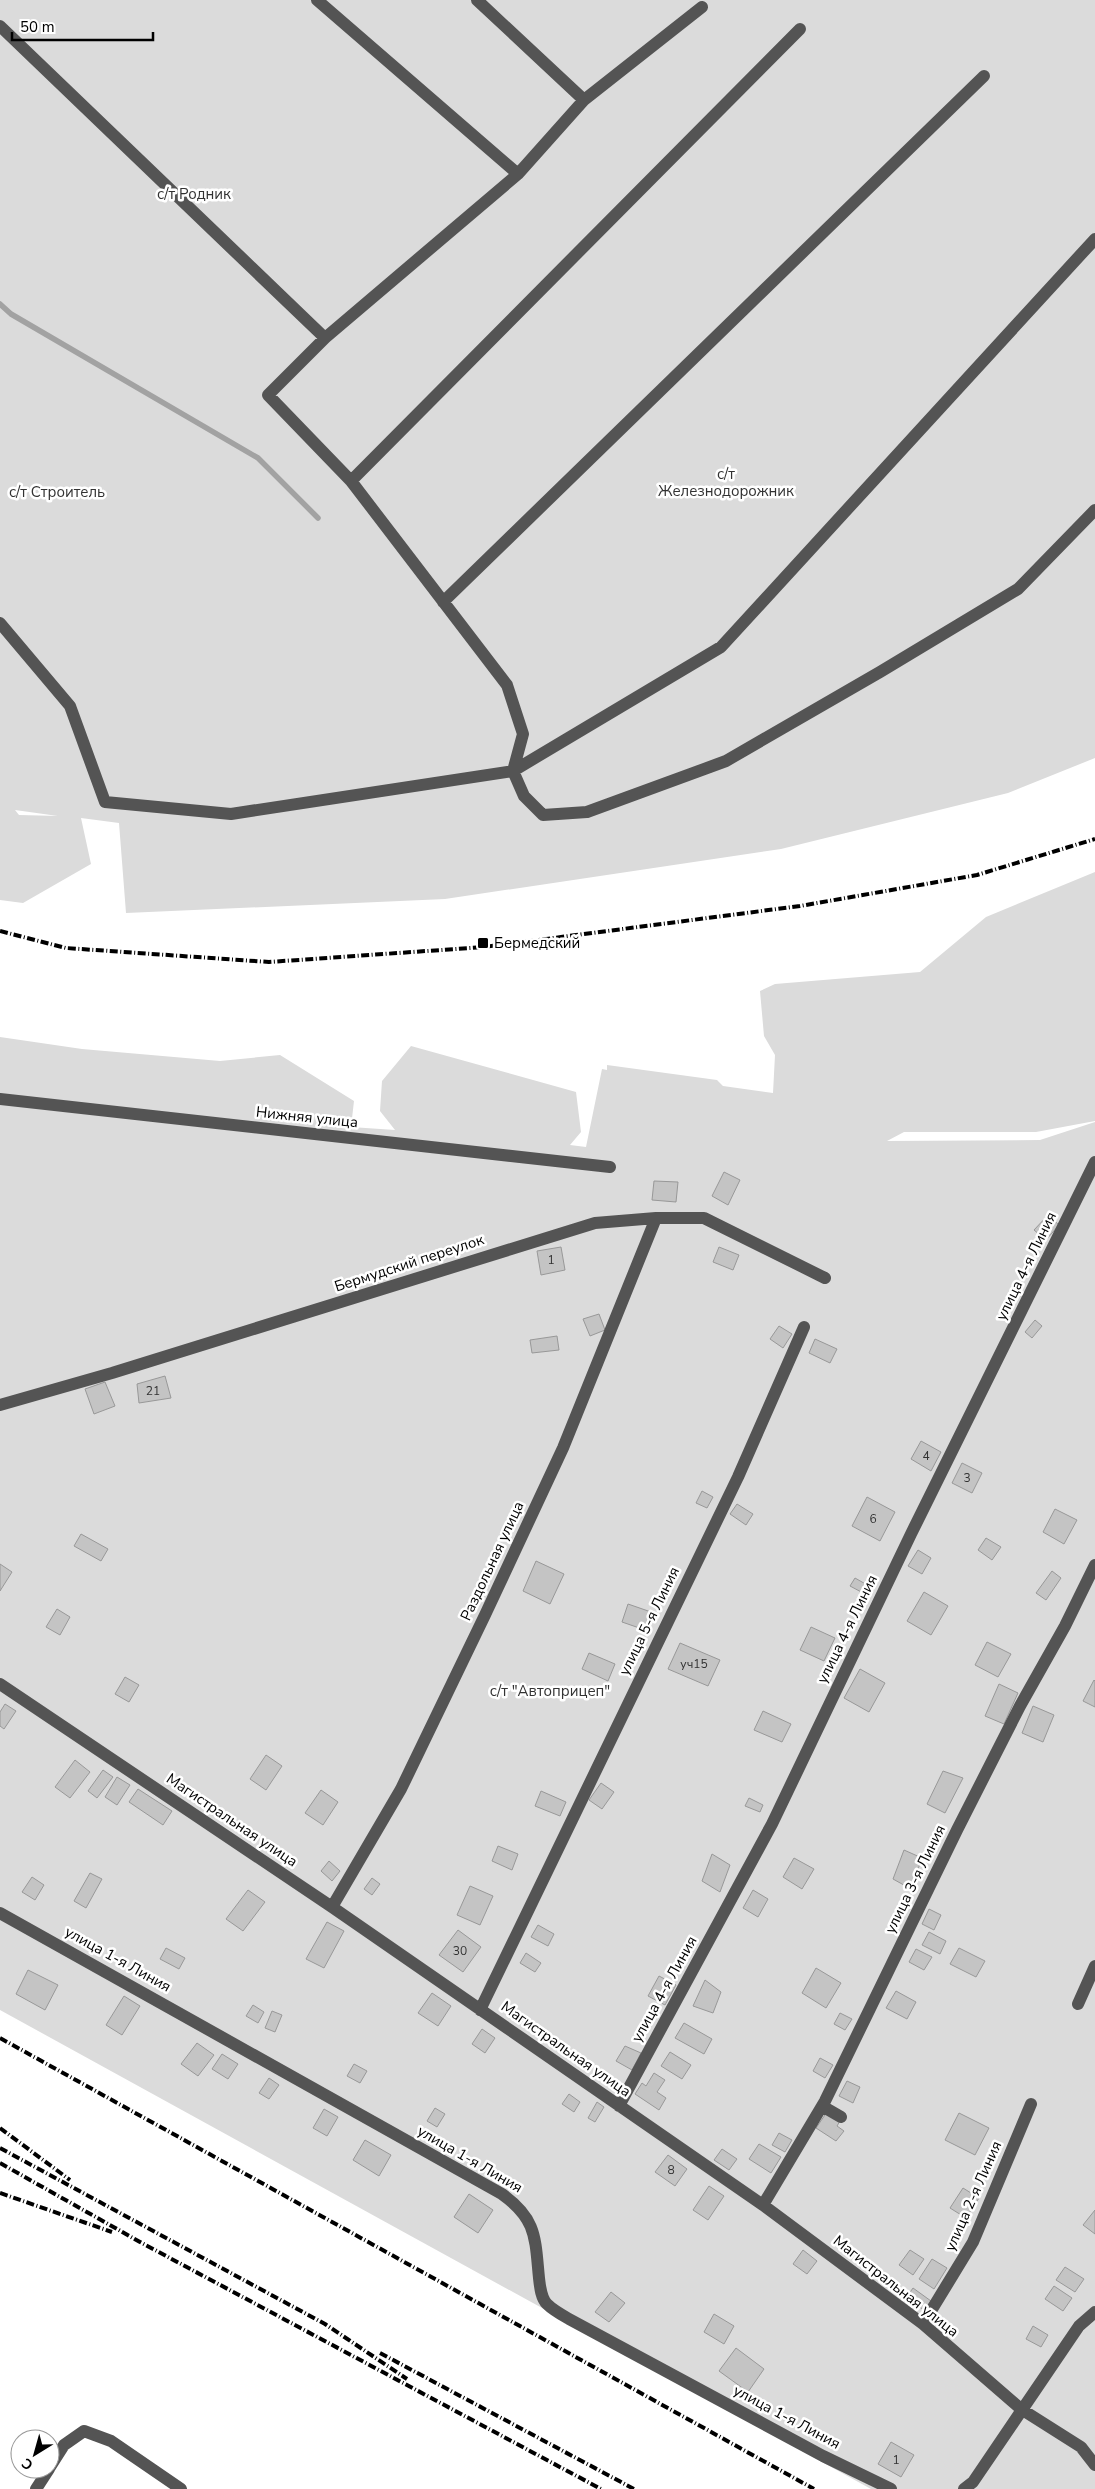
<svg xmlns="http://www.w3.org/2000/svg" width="1095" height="2489" font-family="'Nunito Sans',sans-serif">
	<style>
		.green { fill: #dbdbdb; fill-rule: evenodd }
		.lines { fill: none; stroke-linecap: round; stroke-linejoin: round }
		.stream { stroke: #a2a2a2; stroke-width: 5.5 }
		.building { fill: #c4c4c4; stroke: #989898 }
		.minor { stroke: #545454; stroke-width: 12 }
		.rail { stroke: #000; stroke-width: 4; stroke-dasharray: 8 2.5 1 2.5; stroke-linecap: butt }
		.poi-dot { fill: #000; stroke: #fff; stroke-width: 2 }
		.labels { text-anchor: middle; stroke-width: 5; stroke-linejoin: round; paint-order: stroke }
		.number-label { font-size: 12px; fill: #313131 }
		.park-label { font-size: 15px; fill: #323232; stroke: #fff }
		.poi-label { font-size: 15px; fill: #000; stroke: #fff; text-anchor: start }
		.street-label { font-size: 15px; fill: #000; stroke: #fff }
	</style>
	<rect width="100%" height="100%" fill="#fff"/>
	<path class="green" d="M0,0H1095V758L1008,793L781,849L445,899L126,913L119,823L81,818L91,864L23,903L0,900ZM15,810L58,816H59L19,815Z
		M1095,872V1121L1036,1132H904L887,1141L1040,1140L1095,1122V2489H871L0,2010V1037L82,1049L220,1061L280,1055L354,1101L351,1127L395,1130L380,1111L382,1081L411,1046L576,1092L581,1132L570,1145L586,1147L602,1069L607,1070V1065L717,1080L723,1086L773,1093L775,1055L764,1036L760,991L775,984L920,972L986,917Z"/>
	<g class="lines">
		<path class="stream" d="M0,304L11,314L258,458L318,518"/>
	</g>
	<path class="building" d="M724,1172L740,1180L728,1205L712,1196Z
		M654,1181L678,1182L676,1202L652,1200Z
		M1048,1215L1059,1225L1046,1240L1034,1230Z
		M561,1247L565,1270L541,1275L537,1251Z
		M719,1247L739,1255L733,1270L713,1262Z
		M599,1314L605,1330L590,1336L583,1319Z
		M1035,1320L1042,1326L1032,1338L1025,1332Z
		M779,1326L792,1334L783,1348L770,1339Z
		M557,1336L559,1350L532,1353L530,1340Z
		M815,1339L837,1349L830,1363L809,1353Z
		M165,1376L171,1398L139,1403L137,1384Z
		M105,1382L115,1406L94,1414L85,1389Z
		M921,1441L941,1452L931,1471L911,1459Z
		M962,1463L982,1473L972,1493L952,1483Z
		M702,1491L713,1497L707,1508L696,1503Z
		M867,1497L895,1512L880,1541L852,1526Z
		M737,1504L753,1514L746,1525L730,1514Z
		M1055,1509L1077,1520L1064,1544L1043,1532Z
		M81,1534L108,1549L101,1561L74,1546Z
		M986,1538L1001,1547L992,1560L978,1550Z
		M918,1550L931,1558L922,1574L908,1566Z
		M536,1561L564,1574L550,1604L523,1591Z
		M0,1564L12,1572L0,1591Z
		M1052,1571L1061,1578L1046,1600L1036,1593Z
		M855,1578L869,1586L865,1594L850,1586Z
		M924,1592L948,1606L931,1635L907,1621Z
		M628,1604L654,1613L648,1631L622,1622Z
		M57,1609L70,1617L60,1635L46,1627Z
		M811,1627L835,1638L824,1661L800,1650Z
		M987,1642L1011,1654L998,1677L975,1665Z
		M680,1643L720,1660L708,1686L668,1669Z
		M589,1653L615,1664L608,1681L582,1669Z
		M860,1669L885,1683L869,1712L844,1698Z
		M125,1677L139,1685L129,1702L115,1694Z
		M1094,1680L1095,1681V1707L1083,1701Z
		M999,1684L1018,1693L1004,1724L985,1716Z
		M5,1704L16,1711L4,1729L0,1726V1712Z
		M1033,1706L1054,1715L1043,1742L1022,1733Z
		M763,1711L791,1724L782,1742L754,1730Z
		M266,1755L282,1766L266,1790L250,1779Z
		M75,1760L90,1772L70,1798L55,1787Z
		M103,1770L113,1777L97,1798L88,1791Z
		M943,1771L963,1778L945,1813L927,1804Z
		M117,1777L130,1785L117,1805L105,1797Z
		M601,1783L614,1792L602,1809L589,1800Z
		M138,1789L172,1811L163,1825L129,1802Z
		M321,1790L338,1802L323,1825L305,1813Z
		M541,1791L566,1802L560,1816L535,1806Z
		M749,1798L763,1805L760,1812L745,1806Z
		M498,1846L518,1854L512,1870L492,1861Z
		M904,1850L922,1858L911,1889L893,1879Z
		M712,1854L730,1865L720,1892L702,1881Z
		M794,1858L814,1869L802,1889L783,1877Z
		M329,1861L340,1871L332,1881L321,1871Z
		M90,1873L102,1879L86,1908L74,1901Z
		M32,1877L44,1885L35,1900L22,1892Z
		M372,1878L380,1884L372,1895L364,1889Z
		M470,1886L493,1896L480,1925L457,1915Z
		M248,1890L265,1902L243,1931L226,1919Z
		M753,1890L768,1899L758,1917L743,1908Z
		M929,1909L941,1915L934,1930L922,1924Z
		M327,1922L344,1931L324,1968L306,1959Z
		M538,1925L554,1934L548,1946L531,1937Z
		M458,1930L481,1947L463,1972L439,1955Z
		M929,1932L946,1941L940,1954L922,1945Z
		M166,1948L185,1958L179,1969L160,1959Z
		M959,1948L985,1961L976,1977L950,1964Z
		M916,1949L932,1957L924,1970L909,1962Z
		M526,1953L541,1963L535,1972L520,1963Z
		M816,1968L841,1983L826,2008L802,1993Z
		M28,1970L58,1985L45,2010L16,1994Z
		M659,1976L676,1985L665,2005L648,1996Z
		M705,1980L721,1992L713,2013L693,2006Z
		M896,1991L916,2002L907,2019L886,2008Z
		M432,1993L451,2006L438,2026L418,2013Z
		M124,1996L140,2006L122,2035L106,2025Z
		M253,2005L264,2012L258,2023L246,2016Z
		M272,2011L282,2015L275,2032L265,2028Z
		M840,2013L852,2019L845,2030L834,2024Z
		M684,2023L712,2039L704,2054L675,2038Z
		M482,2029L495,2038L485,2053L472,2044Z
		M197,2043L214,2055L198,2076L181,2064Z
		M625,2046L641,2053L632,2070L616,2061Z
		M670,2052L691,2065L682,2079L661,2066Z
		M222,2054L238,2064L228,2079L212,2069Z
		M820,2058L833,2065L825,2078L813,2071Z
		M354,2064L367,2071L360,2083L347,2076Z
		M654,2073L665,2080L657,2092L666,2098L659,2110L635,2094L642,2083L646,2086Z
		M269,2078L279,2085L269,2099L259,2093Z
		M847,2081L860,2087L853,2103L839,2096Z
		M569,2094L580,2102L574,2112L562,2104Z
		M597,2102L604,2107L595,2122L588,2118Z
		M435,2108L445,2114L437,2127L427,2121Z
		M324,2109L338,2117L327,2136L313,2128Z
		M827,2112L840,2121L837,2126L844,2131L836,2141L816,2128Z
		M959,2113L989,2128L975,2155L945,2140Z
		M779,2133L792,2140L785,2152L772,2145Z
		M365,2140L391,2155L379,2176L353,2160Z
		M759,2144L781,2157L771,2173L749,2159Z
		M722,2149L737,2159L729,2170L714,2160Z
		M668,2155L687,2169L675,2186L655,2172Z
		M709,2186L724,2196L708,2220L693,2210Z
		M963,2188L979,2198L966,2218L950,2208Z
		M469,2194L493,2210L478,2233L454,2217Z
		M1095,2210V2234L1083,2225Z
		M803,2250L817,2261L807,2274L793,2264Z
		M910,2250L924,2259L913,2275L899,2265Z
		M932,2259L947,2268L934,2289L919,2279Z
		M1065,2267L1084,2279L1075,2292L1056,2280Z
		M1054,2286L1072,2298L1063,2311L1045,2299Z
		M913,2288L931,2301L924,2310L906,2298Z
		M611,2292L625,2303L609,2322L595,2312Z
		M714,2314L734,2326L724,2344L704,2332Z
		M1033,2326L1048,2335L1041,2347L1026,2339Z
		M736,2348L764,2369L748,2392L719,2371Z
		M891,2442L914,2455L901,2477L878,2464Z"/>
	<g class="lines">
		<path class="minor" d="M317,0L518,174
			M477,0L584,100
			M702,7L584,100L518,174L325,338L268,395L351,481L507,685L523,734L513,771L524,796L543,815L587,812L726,761L880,672L1018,589L1095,510
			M0,26L325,338
			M351,481L800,29
			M443,602L984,76
			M0,623L70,706L105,802L231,814L513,771L721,647L1095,239
			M0,1099L610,1167
			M0,1405L112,1373L595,1223L656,1218H704L825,1278
			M0,1684L332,1907L763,2205L923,2324L1021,2409L1081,2447L1095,2465
			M332,1907L401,1789L485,1615L563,1448L656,1218
			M0,1913L502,2194C537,2219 535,2238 539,2278C540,2287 541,2298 547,2304C553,2310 562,2315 569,2319L823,2456L891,2489
			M1078,2004L1095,1966
			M480,2010L738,1477L804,1327
			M619,2106L772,1824L911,1534L1095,1162
			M822,2106L841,2117
			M763,2205L825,2101L957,1830L1020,1706L1065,1626L1095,1565
			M923,2324L973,2242L1031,2104
			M50,2467L64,2445L84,2431L111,2441L181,2489
			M36,2489L49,2469
			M964,2489L973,2482L1079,2326L1095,2312"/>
		<path class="rail" d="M0,931L66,948L269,962L484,947L800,906L977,875L1095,839
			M0,2038L814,2489
			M0,2128L70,2180
			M0,2148L325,2324L407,2379
			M0,2163L140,2242L601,2489
			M0,2193L112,2232
			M380,2353L634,2489"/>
	</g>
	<rect class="poi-dot" x="477" y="937" width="12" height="12" rx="2.5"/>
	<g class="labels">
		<g class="number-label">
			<text x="551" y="1264">1</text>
			<text x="153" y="1395">21</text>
			<text x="926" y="1460">4</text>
			<text x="967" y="1482">3</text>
			<text x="873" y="1523">6</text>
			<text x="694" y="1668">уч15</text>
			<text x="460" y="1955">30</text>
			<text x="671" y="2174">8</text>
			<text x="896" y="2464">1</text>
		</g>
		<g class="park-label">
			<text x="194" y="199">с/т Родник</text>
			<text x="726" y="479">с/т<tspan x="726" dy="17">Железнодорожник</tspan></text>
			<text x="57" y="497">с/т Строитель</text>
			<text x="550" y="1696">с/т "Автоприцеп"</text>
		</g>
		<g class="poi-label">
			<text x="494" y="948">Бермедский</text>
		</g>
		<g class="street-label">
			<text transform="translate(307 1117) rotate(6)" y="5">Нижняя улица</text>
			<text transform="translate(409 1263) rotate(-18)" y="5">Бермудский переулок</text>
			<text transform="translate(1026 1266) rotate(-64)" y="5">улица 4-я Линия</text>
			<text transform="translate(492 1561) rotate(-65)" y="5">Раздольная улица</text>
			<text transform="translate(649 1621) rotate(-64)" y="5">улица 5-я Линия</text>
			<text transform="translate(847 1629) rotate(-64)" y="5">улица 4-я Линия</text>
			<text transform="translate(232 1820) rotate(34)" y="5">Магистральная улица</text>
			<text transform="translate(915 1879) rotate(-64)" y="5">улица 3-я Линия</text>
			<text transform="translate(118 1959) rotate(29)" y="5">улица 1-я Линия</text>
			<text transform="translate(664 1989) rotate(-61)" y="5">улица 4-я Линия</text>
			<text transform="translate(566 2049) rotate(35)" y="5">Магистральная улица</text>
			<text transform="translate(470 2159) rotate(30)" y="5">улица 1-я Линия</text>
			<text transform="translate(973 2196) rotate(-66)" y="5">улица 2-я Линия</text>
			<text transform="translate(896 2286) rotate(38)" y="5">Магистральная улица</text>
			<text transform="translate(787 2417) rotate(28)" y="5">улица 1-я Линия</text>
		</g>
	</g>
	<g transform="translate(35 2454) rotate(217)"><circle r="24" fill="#ffffff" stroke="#999999"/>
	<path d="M0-4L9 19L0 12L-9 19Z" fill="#000000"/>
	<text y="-8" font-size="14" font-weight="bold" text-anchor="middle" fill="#000000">С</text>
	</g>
	<path d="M12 32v8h141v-8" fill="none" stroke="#000000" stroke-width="2.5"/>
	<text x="20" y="32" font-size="15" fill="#000000" stroke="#ffffff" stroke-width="4" paint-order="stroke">50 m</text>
</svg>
